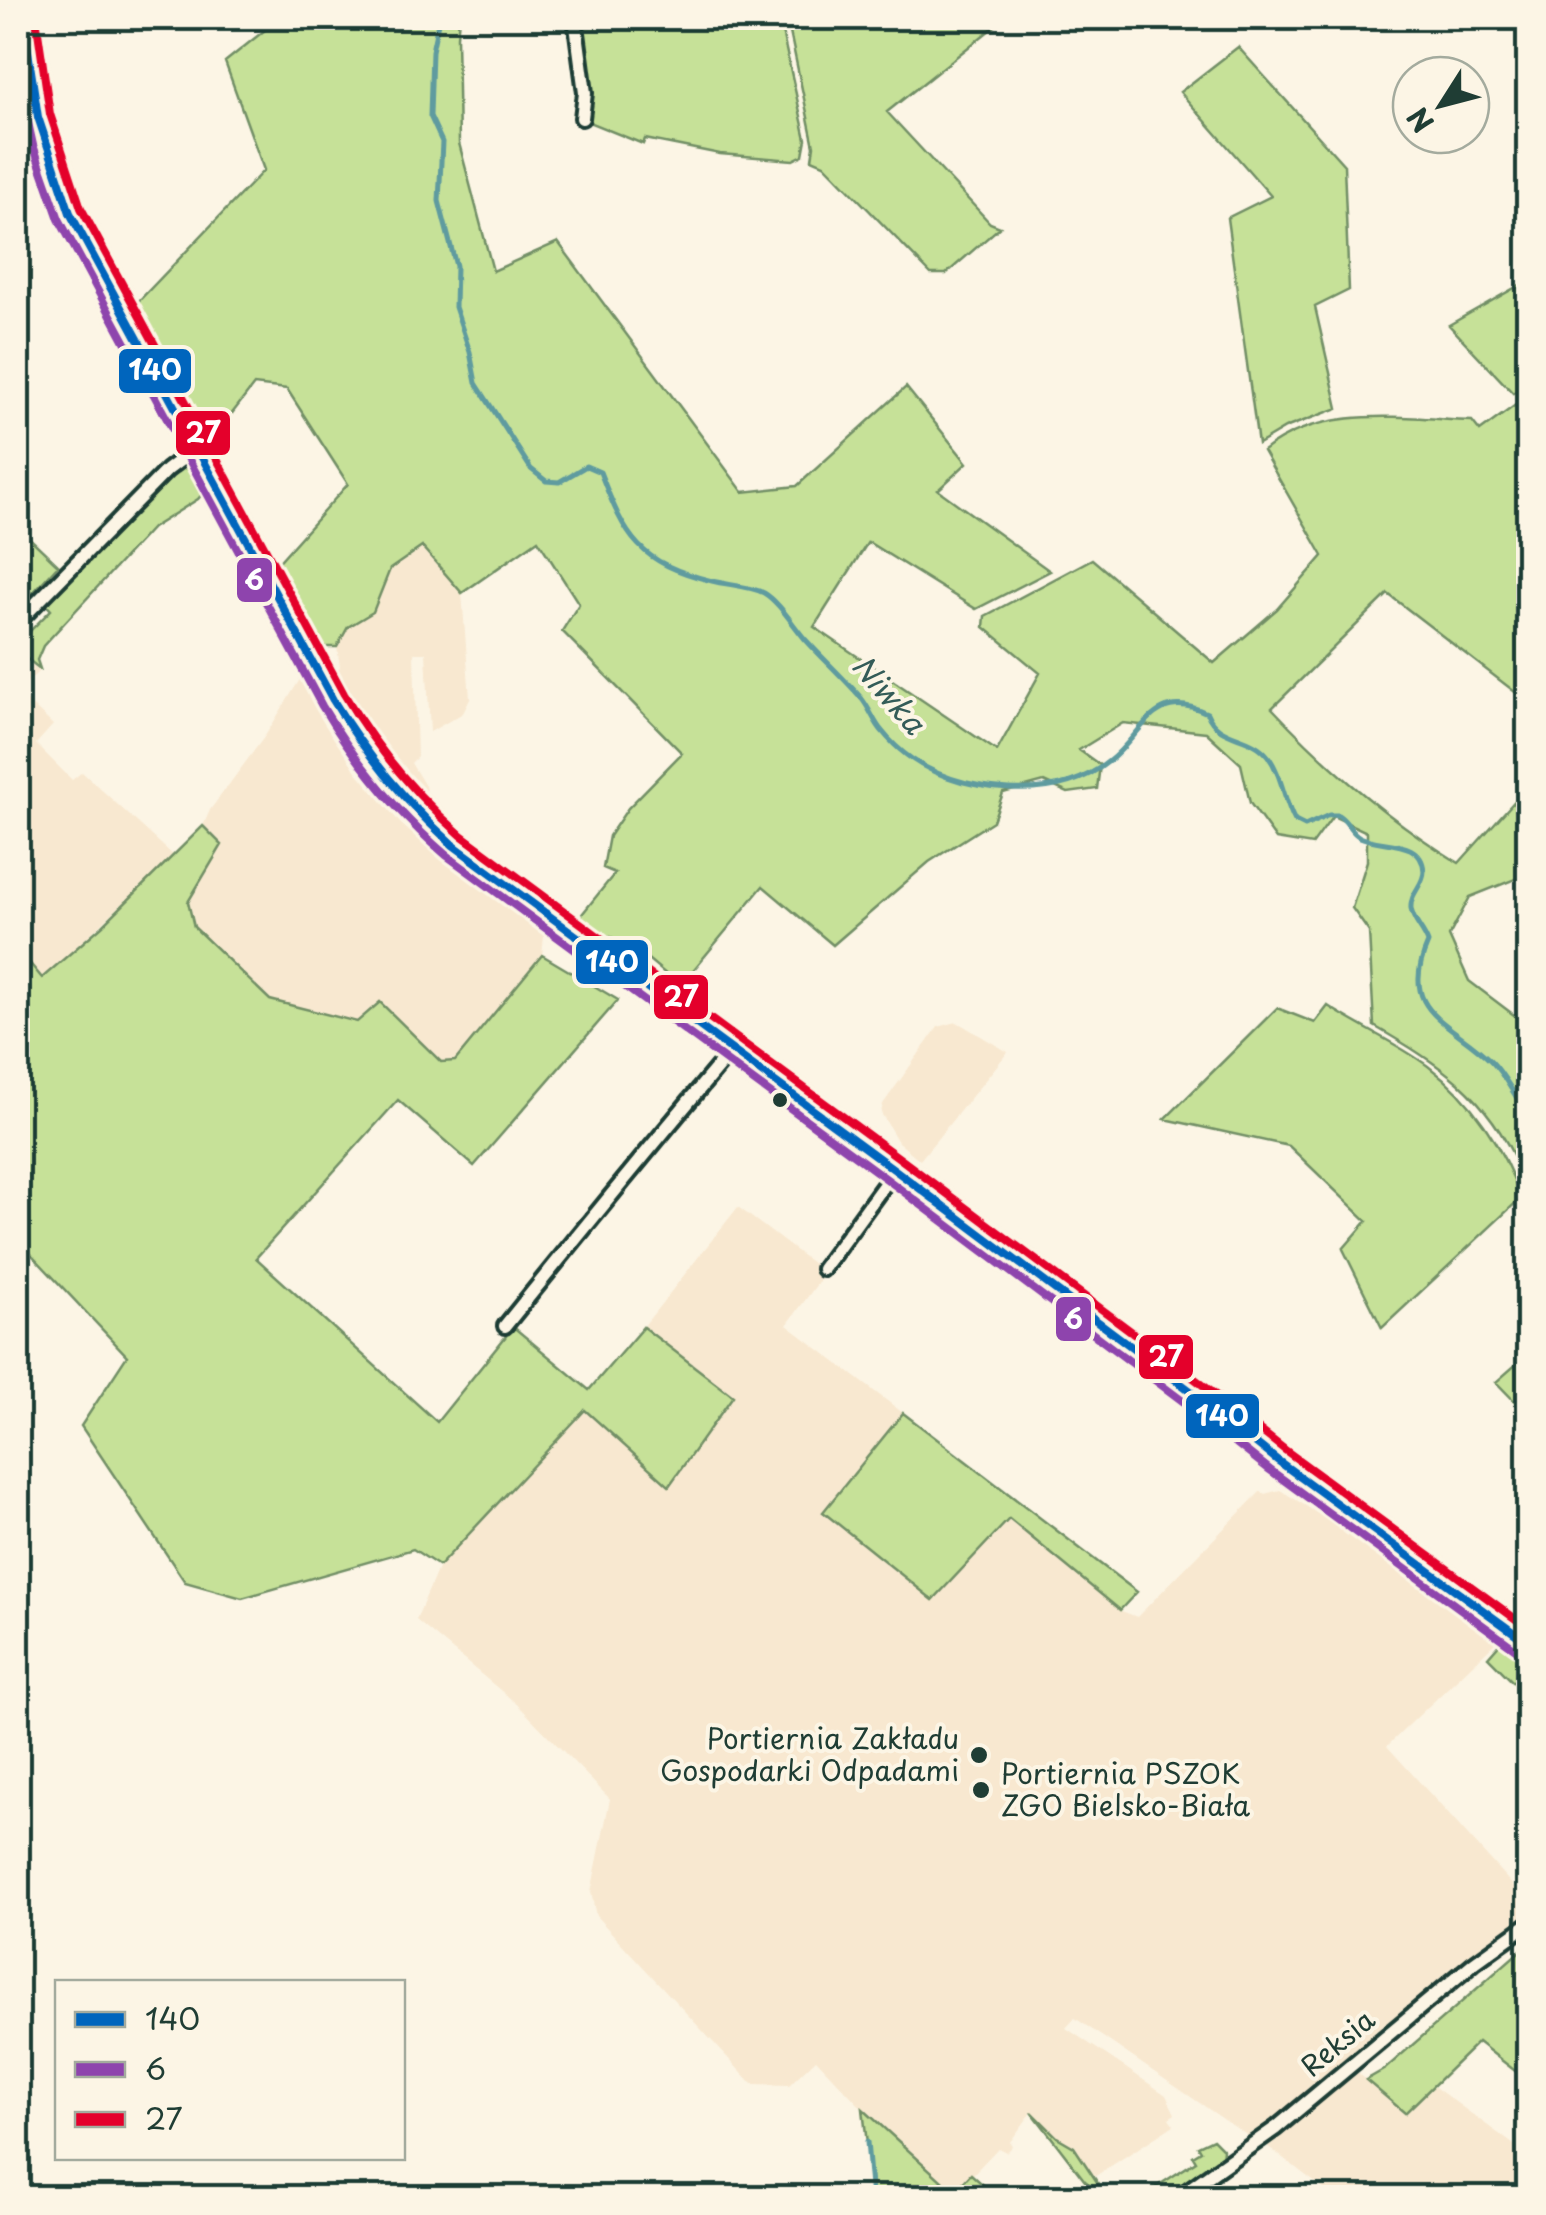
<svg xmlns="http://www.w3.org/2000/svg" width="1546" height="2215" font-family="'Playpen Sans',sans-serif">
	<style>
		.built { fill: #f8e8d0 }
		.green { fill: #c6e198; stroke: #728f66; stroke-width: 2.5 }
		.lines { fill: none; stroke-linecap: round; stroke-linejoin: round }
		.stream { stroke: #5f9b9f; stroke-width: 5 }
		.minor-casing { stroke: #1f3d34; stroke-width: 20 }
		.primary-casing { stroke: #1f3d34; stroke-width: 28 }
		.minor { stroke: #fcf5e5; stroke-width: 12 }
		.primary { stroke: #fcf5e5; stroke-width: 20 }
		.bus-1-casing { stroke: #fcf5e5; stroke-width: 15 }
		.bus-2-casing { stroke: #fcf5e5; stroke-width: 15 }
		.bus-3-casing { stroke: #fcf5e5; stroke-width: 15 }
		.bus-1 { stroke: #0065bd; stroke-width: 8 }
		.bus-2 { stroke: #8e44ad; stroke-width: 8 }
		.bus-3 { stroke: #e4002b; stroke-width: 8 }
		.bus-dot { fill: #1f3d34; stroke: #fcf5e5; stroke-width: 4 }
		.labels { text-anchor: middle; stroke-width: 8; stroke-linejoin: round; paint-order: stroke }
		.poi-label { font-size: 28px; fill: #1f3d34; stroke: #fcf5e5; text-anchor: end }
		.street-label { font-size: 28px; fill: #1f3d34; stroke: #fcf5e5 }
		.water-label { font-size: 30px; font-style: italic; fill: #345c58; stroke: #fcf5e5 }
		.line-badge { stroke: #fcf5e5; stroke-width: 4 }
		.badge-label { font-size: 28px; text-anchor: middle; font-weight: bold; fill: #fff }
	</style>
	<rect width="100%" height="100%" fill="#fcf5e5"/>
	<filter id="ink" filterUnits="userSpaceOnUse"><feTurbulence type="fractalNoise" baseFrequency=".01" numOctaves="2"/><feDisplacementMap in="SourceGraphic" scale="20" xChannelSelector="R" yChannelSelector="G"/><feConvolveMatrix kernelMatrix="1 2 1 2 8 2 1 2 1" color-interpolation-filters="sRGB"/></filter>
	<g filter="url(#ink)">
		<path class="built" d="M423,547L462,593L470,699L463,713L430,732L426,653H414L417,757L411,763L425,786L428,800L373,737L332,672L340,667L337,647L348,627L373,612L390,569Z
			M22,654L39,671L18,692L53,725L36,744L72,780L82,772L174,856L42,979L18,949V655Z
			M302,676L355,770L401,824L453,869L545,927L542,955L455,1061L441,1062L381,1002L357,1022L270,1000L194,927L188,902L222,845L203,826L210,810L265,736Z
			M957,1022L1008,1052L920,1160L898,1142L881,1113L883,1104L938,1027Z
			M738,1207L825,1273L787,1325L903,1413L823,1513L934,1599L1009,1519L1119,1610L1137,1617L1261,1491L1264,1494L1280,1490L1376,1549L1499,1639L1387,1746L1526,1900L1528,1905L1526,1916L1468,1958L1251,2138L1075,2018L1066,2028L1166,2095L1175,2114L1169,2118L1174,2125L1094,2177L1074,2147L1057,2137L1032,2112L1010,2142L1012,2146L1006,2152L998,2148L955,2193L863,2109L816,2059L789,2085L752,2084L596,1916L591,1892L610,1799L518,1705L416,1620L439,1566L585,1410L669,1485L733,1396L643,1327Z
			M1357,2072L1405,2113L1432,2085L1528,2155V2197H1334L1266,2145Z"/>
		<path class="green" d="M280,18H459L457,36L459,143L493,271L558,242L743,492L797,486L906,387L967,463L938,490L1050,571L976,609L868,542L814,627L997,751L1040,673L984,627L985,616L1092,559L1214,663L1277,609L1323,556L1263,451C1323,404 1402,418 1472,421L1480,431L1528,396V702L1388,594L1272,708C1328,768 1389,820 1459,863L1528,786V874L1470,897L1449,936L1469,981L1514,1015L1528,1008V1160L1519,1167C1487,1095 1440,1064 1374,1026L1369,932L1352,908L1367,861V832L1333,816L1312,845L1276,839L1250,803L1241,764L1206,732L1123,723L1079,750L1100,765L1097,789L1068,793L1044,782L1003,793L993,821L929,862L833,945L763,886L680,986L636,949L596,930L579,918L615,873L603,868L609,836L628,808L682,753L562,631L579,604L538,540L462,593L422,547L390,569L373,612L348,627L337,647H319L275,566L348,484L287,389L254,385L230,416L204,430L135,305L264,170L225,62Z
			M580,18H779L806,139L803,155L793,160L720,154L645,139L643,144L586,121Z
			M787,18H1005L887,112L990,223L1000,227L946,274H931L824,164L812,159L814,146Z
			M1238,47L1344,165L1349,290L1315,307L1338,408L1285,428L1258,444L1227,218L1271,196L1180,92Z
			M1527,281L1528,383L1513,393L1449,325Z
			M184,467L191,468L203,493L198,499L152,528L140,541L43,646L37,660L40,669L22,655H18V643L51,610L43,601L166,478Z
			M18,527L58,565L18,609Z
			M203,826L222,845L188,902L194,927L270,1000L357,1022L380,1002L441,1062L455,1061L542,955L618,1000L474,1166L398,1100L256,1258L437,1422L506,1336L511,1325L589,1390L643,1327L733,1396L669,1486L585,1410L439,1566L413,1549L242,1598L185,1582L81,1426L127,1356L18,1240V949L42,978L103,925Z
			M1328,1006C1360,1027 1397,1043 1428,1066C1472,1099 1503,1147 1521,1198L1382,1328L1343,1249L1367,1221L1289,1146L1165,1119L1277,1008L1315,1023Z
			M1528,1354V1415L1496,1382Z
			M903,1413L1137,1592L1120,1610L1009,1519L933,1600L823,1512Z
			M1502,1641L1528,1661V1697L1488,1657Z
			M1528,1944V2081L1478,2042L1405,2113L1366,2080L1385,2069Z
			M863,2109L954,2192L971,2174L997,2197H873Z
			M1032,2112L1057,2137L1074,2147L1101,2188L1096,2189L1085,2181Z
			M1213,2139L1223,2149L1222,2160L1164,2197L1139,2198L1196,2161L1193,2156L1201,2151L1198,2146Z"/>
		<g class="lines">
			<path class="stream" d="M439,18L432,51L430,116L442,142L439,201L456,266L455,307L470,352L476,383L531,469L546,481L559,482L586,466L600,472C626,539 639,563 712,581C727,585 750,586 764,593C779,602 793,625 805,639C823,659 844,678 862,699C870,709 874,722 882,731C913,770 960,786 1009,789C1044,791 1081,784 1109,761C1143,735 1153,687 1207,713C1218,741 1250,733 1268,756C1282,775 1284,801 1295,821L1305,826L1329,815H1338C1348,821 1350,832 1360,837C1382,847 1422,838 1424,871C1424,885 1410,893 1411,908C1412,921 1424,930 1428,943C1397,1013 1451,1021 1491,1061C1506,1076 1514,1097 1528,1113
				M867,2142L872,2198"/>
			<g class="minor-casing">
				<path id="minor" d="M575,18L585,93L582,118
					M18,622L167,470L196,448
					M823,1269L895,1170
					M505,1326C580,1233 655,1141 732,1050
					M1177,2198L1276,2128L1474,1963L1528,1924"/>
			</g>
			<g class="primary-casing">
				<path id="primary" d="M23,18C28,87 43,149 70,213L333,700C365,757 403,802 453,845L895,1170L1192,1392L1277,1460L1528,1643"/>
			</g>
			<use href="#minor" class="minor"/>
			<use href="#primary" class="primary"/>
			<g class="bus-1-casing">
				<path id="bus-1" d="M23,18L38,117L70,213L333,700C366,755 405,802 453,845L895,1170L1192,1392L1277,1460L1528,1643"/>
			</g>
			<g class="bus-2-casing">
				<path id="bus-2" d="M18,77L33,145L59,219L322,706C356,763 396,812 446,855L888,1180L1184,1402L1270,1470L1521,1653"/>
			</g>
			<g class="bus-3-casing">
				<path id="bus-3" d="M36,18L50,114L81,208L344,694C376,748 414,794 461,835L902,1160L1199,1382L1285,1450L1528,1628"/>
			</g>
			<use href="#bus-1" class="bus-1"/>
			<use href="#bus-2" class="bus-2"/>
			<use href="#bus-3" class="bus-3"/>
		</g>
	</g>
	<g class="bus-dot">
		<circle cx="780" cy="1100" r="9"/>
		<circle cx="979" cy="1755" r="10"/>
		<circle cx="981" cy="1790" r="10"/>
	</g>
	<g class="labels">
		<g class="poi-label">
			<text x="959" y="1749">Portiernia Zakładu<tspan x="959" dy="32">Gospodarki Odpadami</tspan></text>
			<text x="1001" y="1784" text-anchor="start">Portiernia PSZOK<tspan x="1001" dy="32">ZGO Bielsko-Biała</tspan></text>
		</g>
		<g class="street-label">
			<text transform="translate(1338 2043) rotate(-40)" y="10">Reksia</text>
		</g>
		<g class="water-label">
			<text transform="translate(888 695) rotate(49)" y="10">Niwka</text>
		</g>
	</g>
	<g class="line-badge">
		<rect x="117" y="347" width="76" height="48" rx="10" fill="#0065bd"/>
		<rect x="174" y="409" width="58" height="48" rx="10" fill="#e4002b"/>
		<rect x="235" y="556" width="39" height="48" rx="10" fill="#8e44ad"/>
		<rect x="574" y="938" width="76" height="48" rx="10" fill="#0065bd"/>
		<rect x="652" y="973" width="58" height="48" rx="10" fill="#e4002b"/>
		<rect x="1054" y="1295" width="39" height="48" rx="10" fill="#8e44ad"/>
		<rect x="1137" y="1333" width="58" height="48" rx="10" fill="#e4002b"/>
		<rect x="1184" y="1392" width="77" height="48" rx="10" fill="#0065bd"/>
	</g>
	<g class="badge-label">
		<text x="155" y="380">140</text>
		<text x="203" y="443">27</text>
		<text x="254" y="590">6</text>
		<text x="612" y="972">140</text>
		<text x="681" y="1007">27</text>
		<text x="1073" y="1329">6</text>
		<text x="1166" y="1367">27</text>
		<text x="1222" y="1426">140</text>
	</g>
	<rect width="1546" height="2215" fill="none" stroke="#fcf5e5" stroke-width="60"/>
	<rect x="30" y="30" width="1486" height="2155" fill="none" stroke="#1f3d34" stroke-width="4" filter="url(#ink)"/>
	<rect x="55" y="1980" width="350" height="180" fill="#fcf5e5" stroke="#a4ab9e" stroke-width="2.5"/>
	<rect x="75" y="2012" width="50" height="15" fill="#0065bd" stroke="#a4ab9e" stroke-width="2.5"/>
	<text x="145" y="2030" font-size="30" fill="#1f3d34">140</text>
	<rect x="75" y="2062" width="50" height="15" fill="#8e44ad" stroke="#a4ab9e" stroke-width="2.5"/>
	<text x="145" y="2080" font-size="30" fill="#1f3d34">6</text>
	<rect x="75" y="2112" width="50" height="15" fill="#e4002b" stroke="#a4ab9e" stroke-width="2.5"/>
	<text x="145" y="2130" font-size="30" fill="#1f3d34">27</text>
	<g transform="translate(1441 105) rotate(234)"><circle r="48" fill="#fcf5e5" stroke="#a4ab9e" stroke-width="2.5"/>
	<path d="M0-8L18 38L0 25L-18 38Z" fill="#1f3d34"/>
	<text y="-15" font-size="28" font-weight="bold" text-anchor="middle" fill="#1f3d34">N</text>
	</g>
</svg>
